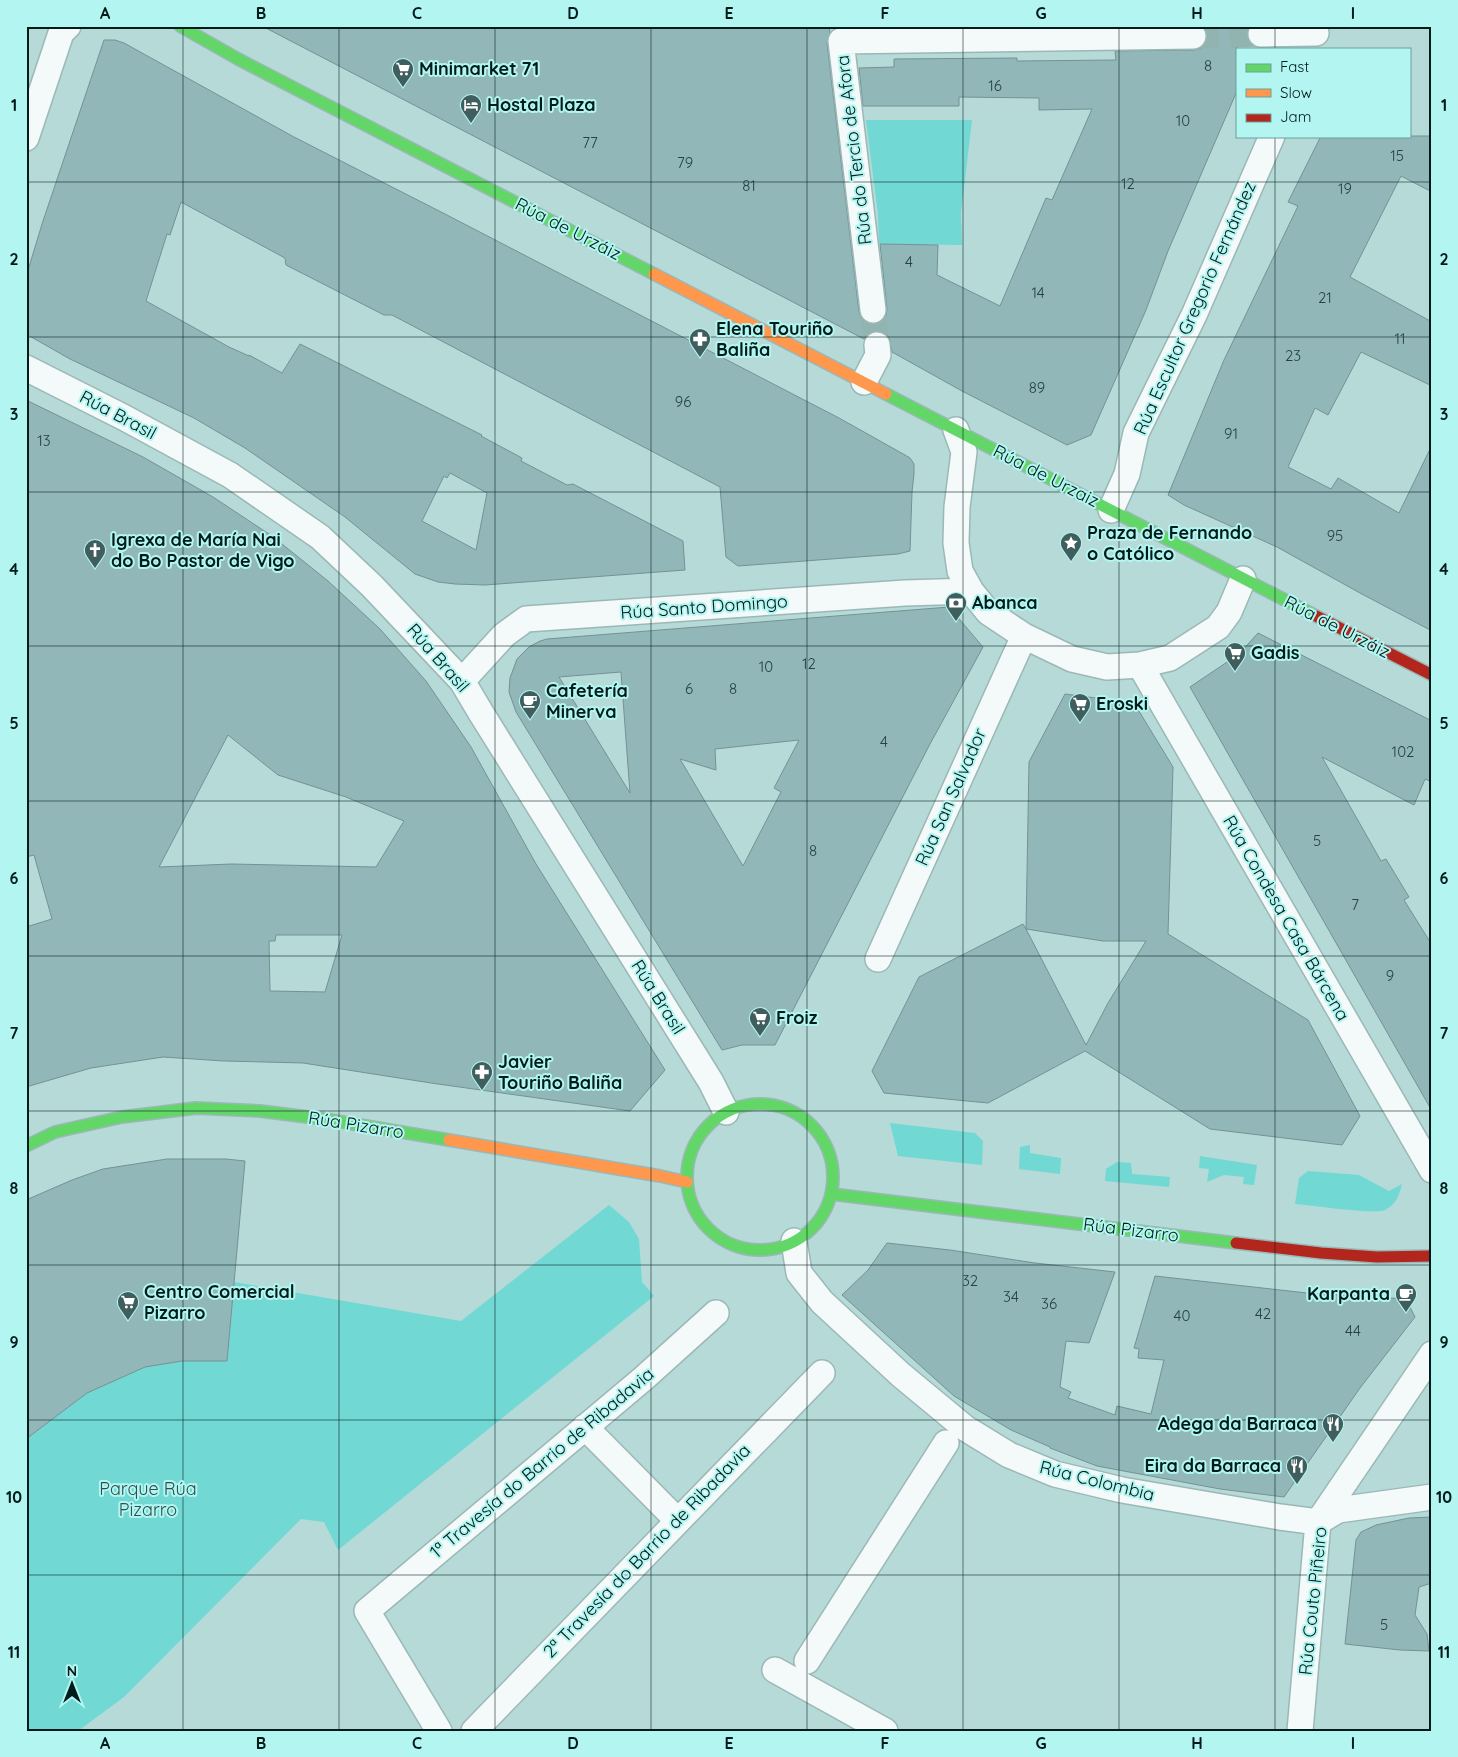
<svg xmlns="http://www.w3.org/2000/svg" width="1458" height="1757" font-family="Quicksand,sans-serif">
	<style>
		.green { fill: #72d8d3 }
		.building { fill: #91b7b9; stroke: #759293; fill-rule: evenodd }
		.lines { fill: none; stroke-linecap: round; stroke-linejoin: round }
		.street-tunnel { stroke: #91b4b1; stroke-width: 25; stroke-dasharray: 25 12; stroke-linecap: butt }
		.street-casing { stroke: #9bb8b7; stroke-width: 28 }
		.fast-casing { stroke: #9bb8b7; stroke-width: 14 }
		.slow-casing { stroke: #9bb8b7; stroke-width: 14 }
		.jam-casing { stroke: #9bb8b7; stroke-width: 14 }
		.street { stroke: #f4f9f9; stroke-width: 25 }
		.fast { stroke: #63d668; stroke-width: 11 }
		.slow { stroke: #ff974d; stroke-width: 11 }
		.jam { stroke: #b3261e; stroke-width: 11 }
		.grid { fill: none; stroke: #011c1b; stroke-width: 1; stroke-opacity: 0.55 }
		.labels { text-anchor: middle; stroke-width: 4; stroke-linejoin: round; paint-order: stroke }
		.number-label { font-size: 15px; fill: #254342 }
		.poi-label { font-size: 18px; font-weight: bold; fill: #011c1b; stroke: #b3f6f1; text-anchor: start }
		.street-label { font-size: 18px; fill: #011c1b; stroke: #b3f6f1 }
		.park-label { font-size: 18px; fill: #2d4f4d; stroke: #b3f6f1 }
		.neatline { fill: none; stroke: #011c1b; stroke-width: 2 }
		.grid-label { font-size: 16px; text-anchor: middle; font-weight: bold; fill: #011c1b }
	</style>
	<rect width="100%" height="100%" fill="#b5dad7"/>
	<path class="green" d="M866,120H972L961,213L962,245L879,244L878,215Z
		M890,1123L975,1133L983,1141L982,1165L898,1156Z
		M1030,1145V1153L1061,1158L1060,1174L1019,1169L1020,1147Z
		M1200,1156L1257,1165L1254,1185L1243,1184L1244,1177L1224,1175L1207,1182L1209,1169L1199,1168Z
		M1117,1162L1131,1163L1132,1174L1170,1177L1169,1187L1105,1181L1106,1169Z
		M1308,1171L1359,1175L1389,1191L1402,1184C1399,1195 1397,1204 1385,1210C1374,1215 1311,1205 1295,1204L1299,1178Z
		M609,1205L629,1222L639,1239L642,1282L654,1296L338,1550L324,1522L301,1519L124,1697L78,1731H26V1439L87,1393L145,1367L182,1361H227L234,1282L461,1321Z"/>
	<path class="building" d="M262,26H829L830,33L827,43L859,312L862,319L867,323L874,324L882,321L886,316L887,309L880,244L938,245L937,275L1000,306L1046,198L1052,200L1092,109L1039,110V98L959,97V106H863L859,68L894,67V59L1017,58V61L1116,60L1115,51L1194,50L1201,48L1206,43L1207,35L1203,26H1237V91L1168,251L1146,310L1091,435L1067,445L962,391L892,352L889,337L883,332L875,331L868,334L864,339Z
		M104,40H115L124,43L294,137L445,214L839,418L905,455L910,458L914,464V474L912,492L910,551L898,554L738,566L726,557L720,487L392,315H384L286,265L285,258L181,202L170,235L167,234L146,301L229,347L249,356V355L282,373L300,344L482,435L481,436L522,458L521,461L567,485L573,484L683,541L685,570L485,585L455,584L438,582L415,574L345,517L245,448L194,418L70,359L26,334V277L42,224ZM450,473L487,493L476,550L422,521L444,476L447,478Z
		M1321,136H1432V192L1401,176L1350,277L1432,322V386L1361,352L1328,415L1315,408L1288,467L1331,489L1338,478L1399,513L1432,445V631L1360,593L1277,547L1184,505L1168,495L1224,360L1298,206L1288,202Z
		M26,400L143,457L213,497L272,536L328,581L380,629L426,681L471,747L536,864L665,1070L630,1111L431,1083L303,1063L224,1061L163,1057L91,1068L26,1087V927L52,919L34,855L26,857ZM228,735L278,775L346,797L404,821L376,867L231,864L159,867ZM276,935H342L325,992L270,991L269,941H275Z
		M949,607L983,647L930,744L775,1045H742L722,1050L516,712L509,692L510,678L517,659L529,647L540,641L547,639ZM621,672L630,793L559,677ZM799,740L774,788L781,792L743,866L680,759L716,770L715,749Z
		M1258,633L1432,721V782L1425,779L1414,805L1322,757L1381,861L1386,859L1409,897L1404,900L1432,945V1111L1190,687L1239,654Z
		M1065,694L1134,703L1173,767L1168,934L1308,1020L1360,1116L1342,1145L1210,1129L1085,1051L988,1103L884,1093L872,1071L919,977L1023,924L1026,929L1029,762ZM1026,929L1103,941H1146L1108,1003L1086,1045Z
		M167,1159H226L245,1161L227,1361H182L145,1367L87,1393L26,1439V1200L72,1180L103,1169Z
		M887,1243L950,1250L1035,1263L1115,1272L1089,1343L1066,1341L1060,1387L1071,1392L1068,1398L1115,1415L1117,1406L1151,1414L1164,1360L1138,1358L1139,1349L1134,1348L1155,1276L1307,1293L1406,1299L1415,1317L1360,1388L1284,1497L1220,1489L1097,1466L1050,1448V1447L1011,1430L954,1396L842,1295L868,1270Z
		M1432,1517V1583L1419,1587L1415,1615L1427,1634L1429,1651L1400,1650L1345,1644L1356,1540L1361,1532L1376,1525L1409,1518Z"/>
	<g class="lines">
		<path class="street-tunnel" d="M1193,36L1261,34
			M873,310L877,345"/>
		<g class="street-casing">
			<path id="street" d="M1261,34L1316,33
				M26,138L61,33L68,26
				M873,310L841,41L1193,36
				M26,368L123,417L230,475L320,537L372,586L462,681L481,713L711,1082L726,1112
				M864,382L878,355L877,345
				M956,430L964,452L957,507L956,543L960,571L971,591L988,612L1024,636L1072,659L1107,667L1140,665L1170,658L1218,627L1229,612L1243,579
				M1111,510L1127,474L1136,433L1194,315L1272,136
				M1140,665L1432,1170
				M462,681L504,635L526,619L905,593L971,591
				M878,959L1024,636
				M794,1241L799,1273L822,1302L901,1375L965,1428L1009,1455L1055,1474L1122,1490L1280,1517L1318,1522L1338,1510L1432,1497
				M585,1427L677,1520
				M807,1661L946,1443
				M775,1670L885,1731
				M439,1731L367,1611L644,1378L716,1313
				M474,1731L822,1373
				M1300,1731L1318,1522L1432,1354"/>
		</g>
		<g class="fast-casing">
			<path id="fast" d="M180,26L238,59L654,274
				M886,394L1316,616
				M687 1177a73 73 0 1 1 146 0a73 73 0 1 1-146 0Z
				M26,1146L55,1132L122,1117L196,1108L260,1111L324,1119L449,1140
				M831,1194L1236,1243"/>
		</g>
		<g class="slow-casing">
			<path id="slow" d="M654,274L886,394
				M449,1140L660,1176L687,1182"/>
		</g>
		<g class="jam-casing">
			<path id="jam" d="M1316,616L1432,675
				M1236,1243L1321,1253L1377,1257L1432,1256"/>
		</g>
		<use href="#street" class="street"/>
		<use href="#fast" class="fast"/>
		<use href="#slow" class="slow"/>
		<use href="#jam" class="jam"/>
	</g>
	<path class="grid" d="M183,26V1731M339,26V1731M495,26V1731M651,26V1731M807,26V1731M963,26V1731M1119,26V1731M1275,26V49M1275,136V1731M26,182H1432M26,337H1432M26,492H1432M26,646H1432M26,801H1432M26,956H1432M26,1111H1432M26,1265H1432M26,1420H1432M26,1575H1432"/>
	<defs>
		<g id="supermarket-pin" transform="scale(1.125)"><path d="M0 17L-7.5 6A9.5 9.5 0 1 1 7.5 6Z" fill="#405e5d" stroke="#b3f6f1"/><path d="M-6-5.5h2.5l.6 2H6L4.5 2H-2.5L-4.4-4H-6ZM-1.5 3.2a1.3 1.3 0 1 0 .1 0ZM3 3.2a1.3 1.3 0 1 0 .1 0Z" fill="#fff"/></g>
		<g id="hotel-pin" transform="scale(1.125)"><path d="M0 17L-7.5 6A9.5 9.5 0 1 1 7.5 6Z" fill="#405e5d" stroke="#b3f6f1"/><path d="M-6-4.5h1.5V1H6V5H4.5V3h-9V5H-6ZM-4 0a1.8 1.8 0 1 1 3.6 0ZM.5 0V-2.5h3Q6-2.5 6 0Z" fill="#fff"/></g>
		<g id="pharmacy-pin" transform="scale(1.125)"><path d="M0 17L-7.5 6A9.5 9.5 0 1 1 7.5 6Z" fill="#405e5d" stroke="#b3f6f1"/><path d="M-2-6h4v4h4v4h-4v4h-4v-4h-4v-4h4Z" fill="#fff"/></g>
		<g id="sight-pin" transform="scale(1.125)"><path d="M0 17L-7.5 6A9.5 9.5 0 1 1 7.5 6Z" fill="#405e5d" stroke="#b3f6f1"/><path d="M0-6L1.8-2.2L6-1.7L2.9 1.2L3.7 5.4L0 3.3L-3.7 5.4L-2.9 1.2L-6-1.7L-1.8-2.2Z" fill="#fff"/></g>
		<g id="church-pin" transform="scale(1.125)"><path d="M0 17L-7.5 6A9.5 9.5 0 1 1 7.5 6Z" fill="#405e5d" stroke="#b3f6f1"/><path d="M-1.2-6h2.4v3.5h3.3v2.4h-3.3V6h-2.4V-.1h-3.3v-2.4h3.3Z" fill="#fff"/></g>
		<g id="bank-pin" transform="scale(1.125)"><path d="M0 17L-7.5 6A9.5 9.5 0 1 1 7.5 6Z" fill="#405e5d" stroke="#b3f6f1"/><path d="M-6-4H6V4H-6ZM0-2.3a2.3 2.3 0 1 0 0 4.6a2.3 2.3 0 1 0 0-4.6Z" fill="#fff"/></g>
		<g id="cafe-pin" transform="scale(1.125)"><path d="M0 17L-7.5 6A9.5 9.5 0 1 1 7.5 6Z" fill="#405e5d" stroke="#b3f6f1"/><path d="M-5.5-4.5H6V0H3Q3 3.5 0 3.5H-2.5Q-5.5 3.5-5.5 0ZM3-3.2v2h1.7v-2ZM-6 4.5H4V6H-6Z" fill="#fff"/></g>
		<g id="restaurant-pin" transform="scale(1.125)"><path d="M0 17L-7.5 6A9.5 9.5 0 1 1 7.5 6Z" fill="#405e5d" stroke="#b3f6f1"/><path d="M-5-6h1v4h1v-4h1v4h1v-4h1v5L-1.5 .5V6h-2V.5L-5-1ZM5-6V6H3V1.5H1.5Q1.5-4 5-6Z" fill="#fff"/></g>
	</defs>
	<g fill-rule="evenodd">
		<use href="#supermarket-pin" x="403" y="69"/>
		<use href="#hotel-pin" x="471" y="105"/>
		<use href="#pharmacy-pin" x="700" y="339"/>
		<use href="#sight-pin" x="1071" y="543"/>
		<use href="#church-pin" x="95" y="550"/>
		<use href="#bank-pin" x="956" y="603"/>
		<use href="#supermarket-pin" x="1235" y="653"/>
		<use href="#cafe-pin" x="530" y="701"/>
		<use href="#supermarket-pin" x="1080" y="704"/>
		<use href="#supermarket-pin" x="760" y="1018"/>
		<use href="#pharmacy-pin" x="482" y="1072"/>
		<use href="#cafe-pin" x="1406" y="1294"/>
		<use href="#supermarket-pin" x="128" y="1302"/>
		<use href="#restaurant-pin" x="1333" y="1424"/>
		<use href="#restaurant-pin" x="1297" y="1466"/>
	</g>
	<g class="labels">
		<g class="number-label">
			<text x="1208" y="71">8</text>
			<text x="995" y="91">16</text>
			<text x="1183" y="126">10</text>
			<text x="590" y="148">77</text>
			<text x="1397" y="161">15</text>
			<text x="685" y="168">79</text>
			<text x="1128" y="189">12</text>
			<text x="749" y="191">81</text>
			<text x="1345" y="194">19</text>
			<text x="909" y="267">4</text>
			<text x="1038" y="298">14</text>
			<text x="1325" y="303">21</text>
			<text x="1400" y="344">11</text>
			<text x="1293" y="361">23</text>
			<text x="1037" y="393">89</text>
			<text x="683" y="407">96</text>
			<text x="1231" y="439">91</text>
			<text x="44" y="446">13</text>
			<text x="1335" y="541">95</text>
			<text x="809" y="669">12</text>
			<text x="766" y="672">10</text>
			<text x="689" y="694">6</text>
			<text x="733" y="694">8</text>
			<text x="884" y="747">4</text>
			<text x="1403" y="757">102</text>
			<text x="1317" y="846">5</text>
			<text x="813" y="856">8</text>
			<text x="1355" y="910">7</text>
			<text x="1390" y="981">9</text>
			<text x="970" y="1286">32</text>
			<text x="1011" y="1302">34</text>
			<text x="1049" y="1309">36</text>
			<text x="1263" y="1319">42</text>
			<text x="1182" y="1321">40</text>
			<text x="1353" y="1336">44</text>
			<text x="1384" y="1630">5</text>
		</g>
		<g class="poi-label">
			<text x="419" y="75">Minimarket 71</text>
			<text x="487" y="111">Hostal Plaza</text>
			<text x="716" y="335">Elena Touriño<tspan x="716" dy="21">Baliña</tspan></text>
			<text x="1087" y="539">Praza de Fernando<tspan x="1087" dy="21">o Católico</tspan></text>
			<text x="111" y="546">Igrexa de María Nai<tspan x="111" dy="21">do Bo Pastor de Vigo</tspan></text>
			<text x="972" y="609">Abanca</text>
			<text x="1251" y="659">Gadis</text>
			<text x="546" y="697">Cafetería<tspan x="546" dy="21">Minerva</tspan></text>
			<text x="1096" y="710">Eroski</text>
			<text x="776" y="1024">Froiz</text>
			<text x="498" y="1068">Javier<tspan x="498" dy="21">Touriño Baliña</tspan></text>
			<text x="144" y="1298">Centro Comercial<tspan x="144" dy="21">Pizarro</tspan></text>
			<text x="1390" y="1300" text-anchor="end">Karpanta</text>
			<text x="1317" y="1430" text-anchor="end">Adega da Barraca</text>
			<text x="1281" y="1472" text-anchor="end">Eira da Barraca</text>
		</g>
		<g class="street-label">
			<text transform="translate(854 150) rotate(-97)" y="6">Rúa do Tercio de Afora</text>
			<text transform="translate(568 229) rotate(27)" y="6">Rúa de Urzáiz</text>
			<text transform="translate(1195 308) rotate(-66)" y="6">Rúa Escultor Gregorio Fernández</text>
			<text transform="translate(118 415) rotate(28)" y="6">Rúa Brasil</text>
			<text transform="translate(1046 476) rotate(27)" y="6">Rúa de Urzaiz</text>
			<text transform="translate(704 607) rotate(-4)" y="6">Rúa Santo Domingo</text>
			<text transform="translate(1337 627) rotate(27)" y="6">Rúa de Urzáiz</text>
			<text transform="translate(438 658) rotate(49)" y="6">Rúa Brasil</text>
			<text transform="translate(951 797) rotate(-66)" y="6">Rúa San Salvador</text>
			<text transform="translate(1286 918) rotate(60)" y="6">Rúa Condesa Casa Bárcena</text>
			<text transform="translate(658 997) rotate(58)" y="6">Rúa Brasil</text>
			<text transform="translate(356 1125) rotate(9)" y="6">Rúa Pizarro</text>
			<text transform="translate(1131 1230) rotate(7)" y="6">Rúa Pizarro</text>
			<text transform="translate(542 1463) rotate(-40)" y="6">1ª Travesía do Barrio de Ribadavia</text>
			<text transform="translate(1097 1481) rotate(14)" y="6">Rúa Colombia</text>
			<text transform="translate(647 1551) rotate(-46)" y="6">2ª Travesía do Barrio de Ribadavia</text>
			<text transform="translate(1313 1601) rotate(-84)" y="6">Rúa Couto Piñeiro</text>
		</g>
		<g class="park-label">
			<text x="148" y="1495">Parque Rúa<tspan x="148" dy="21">Pizarro</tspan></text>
		</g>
	</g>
	<rect width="1458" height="1757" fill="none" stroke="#b3f6f1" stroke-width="55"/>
	<rect x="1236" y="48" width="175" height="90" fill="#b3f6f1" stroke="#6c9f9b"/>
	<rect x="1246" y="64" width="25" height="8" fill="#63d668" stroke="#6c9f9b"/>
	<text x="1280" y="72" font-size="15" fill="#011c1b">Fast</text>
	<rect x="1246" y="89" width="25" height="8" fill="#ff974d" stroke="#6c9f9b"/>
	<text x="1280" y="98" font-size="15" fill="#011c1b">Slow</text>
	<rect x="1246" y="114" width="25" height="8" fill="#b3261e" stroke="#6c9f9b"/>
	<text x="1280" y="122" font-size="15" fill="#011c1b">Jam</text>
	<g transform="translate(72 1684)" stroke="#b3f6f1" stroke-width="4" paint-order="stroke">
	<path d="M0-4L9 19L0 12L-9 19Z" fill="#011c1b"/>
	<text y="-8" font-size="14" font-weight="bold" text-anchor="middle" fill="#011c1b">N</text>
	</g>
	<rect x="28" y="28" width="1402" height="1702" class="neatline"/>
	<g class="grid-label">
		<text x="105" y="19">A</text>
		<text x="261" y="19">B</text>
		<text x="417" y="19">C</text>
		<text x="573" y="19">D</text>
		<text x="729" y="19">E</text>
		<text x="885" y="19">F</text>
		<text x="1041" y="19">G</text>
		<text x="1197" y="19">H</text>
		<text x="1353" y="19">I</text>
		<text x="14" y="111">1</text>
		<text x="1444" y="111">1</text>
		<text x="14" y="265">2</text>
		<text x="1444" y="265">2</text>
		<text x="14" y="420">3</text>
		<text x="1444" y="420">3</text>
		<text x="14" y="575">4</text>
		<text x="1444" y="575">4</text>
		<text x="14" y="729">5</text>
		<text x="1444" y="729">5</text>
		<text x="14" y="884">6</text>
		<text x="1444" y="884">6</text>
		<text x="14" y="1039">7</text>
		<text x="1444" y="1039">7</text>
		<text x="14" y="1194">8</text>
		<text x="1444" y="1194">8</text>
		<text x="14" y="1348">9</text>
		<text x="1444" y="1348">9</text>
		<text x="14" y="1503">10</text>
		<text x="1444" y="1503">10</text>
		<text x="14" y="1658">11</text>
		<text x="1444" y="1658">11</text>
		<text x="105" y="1749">A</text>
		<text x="261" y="1749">B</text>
		<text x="417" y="1749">C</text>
		<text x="573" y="1749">D</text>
		<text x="729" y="1749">E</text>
		<text x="885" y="1749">F</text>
		<text x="1041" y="1749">G</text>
		<text x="1197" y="1749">H</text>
		<text x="1353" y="1749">I</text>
	</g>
</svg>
